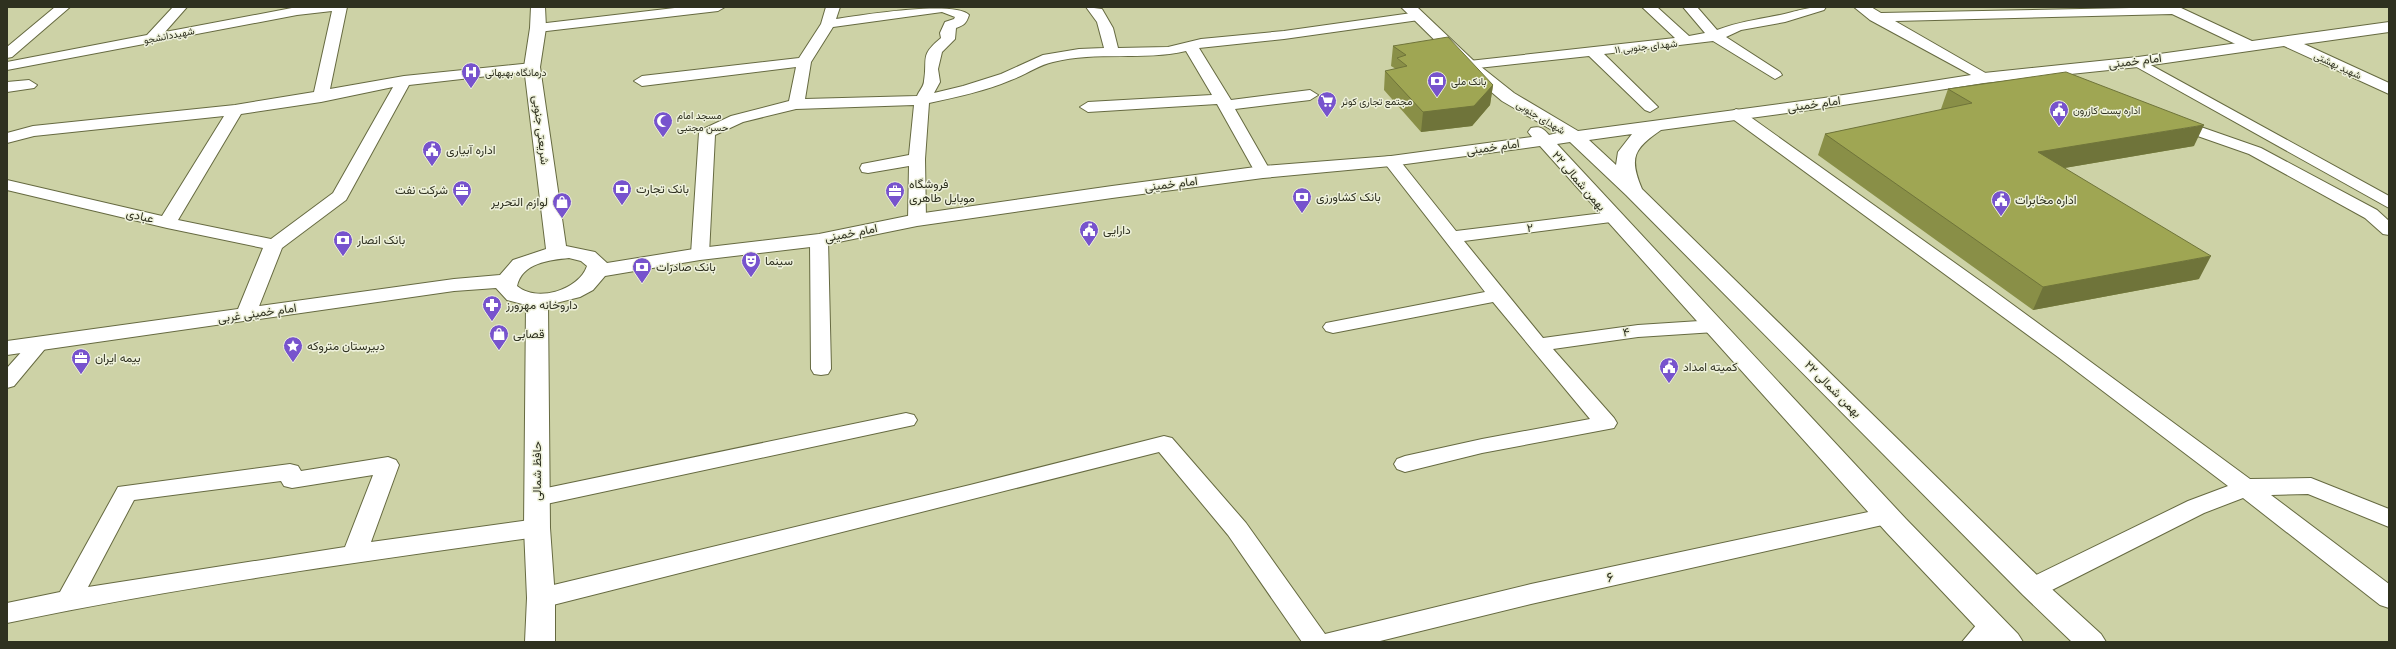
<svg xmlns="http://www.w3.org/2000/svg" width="2396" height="649" font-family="'Golos Text',Vazirmatn,sans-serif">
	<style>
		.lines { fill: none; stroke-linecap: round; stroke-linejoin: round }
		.street-casing { stroke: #666a41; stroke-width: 2 }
		.secondary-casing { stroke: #666a41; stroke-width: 2 }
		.street { fill: #fff; fill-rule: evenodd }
		.secondary { fill: #fff; fill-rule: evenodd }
		.wall { fill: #898f47 }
		.shaded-wall { fill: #6f743a }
		.building { fill: #9fa653; stroke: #6f743a }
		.labels { text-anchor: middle; stroke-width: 3; stroke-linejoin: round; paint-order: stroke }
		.far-street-label { font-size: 10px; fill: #2f3120; stroke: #eef1db }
		.far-poi-label { font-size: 10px; fill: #2f3120; stroke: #eef1db; text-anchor: start }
		.street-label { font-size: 12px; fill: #2f3120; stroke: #eef1db }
		.poi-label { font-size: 12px; fill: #2f3120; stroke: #eef1db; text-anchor: start }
		.near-street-label { font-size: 14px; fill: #2f3120; stroke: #eef1db }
	</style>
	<rect width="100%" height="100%" fill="#cdd2a6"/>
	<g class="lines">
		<g class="street-casing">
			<path id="street" d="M55,7H70L12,57L7,58V47Z
				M173,7H187L165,32L297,7H347L330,89L404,76L532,63L539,67L532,71L409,85L346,200L282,248L256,314L253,318L246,320L239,318L236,314L263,248L167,228L7,190V180L162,216L224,116L34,136L7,143V133L33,126L235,105L314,92L332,11L297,15L7,70V62L147,35ZM393,87L333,193L271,239L178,220L241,114L321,102Z
				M683,7H725L718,11L538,32L531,28L538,24Z
				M826,7H840L836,19C861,15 955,0 969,15C966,24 964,25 956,28L955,39L942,52L938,69L940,82L934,93L963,86L1001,74L1043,55L1079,49L1104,48L1097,22L1086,7L1102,9L1113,28L1118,48L1168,47L1201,39L1284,31L1419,12L1426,16L1419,20L1284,39L1199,48L1231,100L1310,90L1318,95L1310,100L1235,109L1271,172L1269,176H1257L1255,172L1217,104L1088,112L1080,107L1088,102L1212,95L1186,51C1143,61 1097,51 1053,62C1039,65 1025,75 1011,80C985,91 957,97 929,103L925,159L926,220L923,224H911L908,220L909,166L868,173L862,172L860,168L862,164L909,155L914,105L796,109L743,122L715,135L709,254L707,258H693L691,254L699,133L701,130L731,116L789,101L796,67L642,86L634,81L642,76L799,58L821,24ZM942,12L955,17L954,19L945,22L940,33L941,38C919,56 928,58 924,81C924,86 919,91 917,96L805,99L811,62L833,27Z
				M1642,7H1657L1689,36L1705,33L1683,7H1697L1717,30C1738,22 1759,19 1780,15C1799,11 1805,7 1826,7L1824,10L1785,22L1741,30L1726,37L1780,72L1782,75L1775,79L1713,41L1604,54L1655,104L1658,107L1650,112L1645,110L1589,56L1469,69L1462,65L1469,61L1675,38Z
				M1854,7H1871L1881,13L2179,7L2254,42L2256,45L2249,49L2244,48L2172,14L1895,21L1989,75L1991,78L1984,82L1870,20Z
				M2138,58L2389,196V208L2133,65L2131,62L2133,59Z
				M29,80L37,85L34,88L7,92V82Z
				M1736,109L1742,111L1990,288L2250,479L2311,478L2389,509V527L2308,494L2271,495L2389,584V608L2380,605L2243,498L2204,513L2042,595L2033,597L2024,595L2020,588L2024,581L2188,501L2228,486L2058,357L1730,117L1728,114Z
				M2175,118L2261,148L2377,210L2389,221V235L2383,234L2365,218L2249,154L2169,126L2167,123L2169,120Z
				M1391,156L1397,157L1456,231L1611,212L1617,213L1620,217L1617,221L1611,222L1464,241L1543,338L1638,325L1715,320L1722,322L1725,326L1722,330L1715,332L1638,337L1553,349L1614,418L1617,423L1614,428L1482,453L1405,472L1397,469L1394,464L1397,459L1405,456L1482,439L1590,419L1493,302L1333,333L1326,331L1323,327L1326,323L1485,292L1383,161L1385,157Z
				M819,235L825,236L828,240L831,369L828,374L821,375L814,374L811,369L810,240L813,236Z
				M39,338L46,340L49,344L14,386L7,388V368L32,340Z
				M906,413L914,415L917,420L914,425L537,506L529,504L525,498L529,492L537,490Z
				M1164,436L1172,438L1246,523L1325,634L1531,584L1887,508L1895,510L1899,516L1895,522L1887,524L1531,604L1376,642H1302L1228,535L1159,452L541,608L532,605L528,598L532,591L541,588L970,485Z
				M388,457L396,460L399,465L371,542L537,519L546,522L549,528L546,534L537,537C360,562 182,586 7,623V603L60,592L118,487L290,464L298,466L301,471ZM373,475L345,547L88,587L134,500L281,481L284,486L292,488Z
				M1991,615L2000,618L2004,625L1991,642H1962L1982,618Z"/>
		</g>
		<g class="secondary-casing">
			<path id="secondary" d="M531,7H545L546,28L540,67L566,246L595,252L607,263L700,248L819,234L917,214L1112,186L1263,166L1391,156L1532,137L1528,132L1531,128C1540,126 1543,128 1549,135L1557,133L1502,101L1463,68L1401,7H1417L1475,62L1514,93L1578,131L1824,98L1984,73L2138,57L2389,22V32L2304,44L2389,83V94L2284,46L2138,67L1984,83L1824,108L1661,130C1633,149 1629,158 1642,189L2043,581L2101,634L2106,642H2072L2023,595L1626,195L1570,142L1557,144L1906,519L2018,634L2023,642H1990L1887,533L1540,146L1391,166L1263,178L1112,198L917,226L819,246L700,260L605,276L593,290L580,297L548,305L550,528L555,598V642H525L527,598L524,528L526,305L507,300L496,288L454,291L7,355V341L454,279L500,275L513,260L546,249L524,67L530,28ZM1632,134L1618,152L1616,165L1589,140ZM569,258L581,261L587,266C579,290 537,303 517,286C522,263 549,260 569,258Z"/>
		</g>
		<use href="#street" class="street"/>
		<use href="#secondary" class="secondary"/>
	</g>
	<path class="wall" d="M1393,46L1493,85L1490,105L1472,126L1421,132L1384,90L1385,71L1396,69L1391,66Z
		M1948,89L2194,146L2064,168L2199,279L2033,310L1818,155L1825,134L1942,110L1941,109Z"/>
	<path class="shaded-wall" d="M1493,85L1490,105L1472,126L1421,132L1423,112Z
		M2204,125L2194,146L2029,174L2038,152Z
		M2211,256L2199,279L2033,310L2043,287Z"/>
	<path class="building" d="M1448,37L1493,85L1474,106L1423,112L1385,71L1407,66L1397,58L1406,55L1393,46Z
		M2066,72L2204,125L2038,152L2211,256L2043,287L1825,134L1972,103L1948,89Z"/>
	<defs>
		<g id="hospital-pin" transform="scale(1)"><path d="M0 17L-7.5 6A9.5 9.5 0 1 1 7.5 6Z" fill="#7753cd" stroke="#eef1db"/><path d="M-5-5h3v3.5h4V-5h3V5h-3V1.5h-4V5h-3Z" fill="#fff"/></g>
		<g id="bank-pin" transform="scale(1)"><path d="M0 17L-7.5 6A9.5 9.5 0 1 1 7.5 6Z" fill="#7753cd" stroke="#eef1db"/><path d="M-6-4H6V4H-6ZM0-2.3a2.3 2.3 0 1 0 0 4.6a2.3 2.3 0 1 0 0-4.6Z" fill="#fff"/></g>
		<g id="supermarket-pin" transform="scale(1)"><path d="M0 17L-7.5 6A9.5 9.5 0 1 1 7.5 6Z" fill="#7753cd" stroke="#eef1db"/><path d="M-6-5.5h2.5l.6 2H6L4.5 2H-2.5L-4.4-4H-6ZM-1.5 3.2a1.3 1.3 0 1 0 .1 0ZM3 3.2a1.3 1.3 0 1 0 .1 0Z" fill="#fff"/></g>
		<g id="civic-pin" transform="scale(1)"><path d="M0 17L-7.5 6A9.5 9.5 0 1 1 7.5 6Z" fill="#7753cd" stroke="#eef1db"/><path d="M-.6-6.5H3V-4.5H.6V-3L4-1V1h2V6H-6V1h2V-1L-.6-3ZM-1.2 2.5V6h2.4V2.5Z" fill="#fff"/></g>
		<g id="mosque-pin" transform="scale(1)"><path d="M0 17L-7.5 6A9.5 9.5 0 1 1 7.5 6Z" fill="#7753cd" stroke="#eef1db"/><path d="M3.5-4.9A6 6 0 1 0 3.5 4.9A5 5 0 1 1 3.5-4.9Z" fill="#fff"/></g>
		<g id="office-pin" transform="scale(1)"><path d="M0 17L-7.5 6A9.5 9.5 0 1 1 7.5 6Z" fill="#7753cd" stroke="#eef1db"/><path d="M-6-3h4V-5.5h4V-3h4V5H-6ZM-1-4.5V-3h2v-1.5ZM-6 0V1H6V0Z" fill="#fff"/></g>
		<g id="shop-pin" transform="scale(1)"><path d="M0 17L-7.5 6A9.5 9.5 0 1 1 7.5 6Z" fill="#7753cd" stroke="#eef1db"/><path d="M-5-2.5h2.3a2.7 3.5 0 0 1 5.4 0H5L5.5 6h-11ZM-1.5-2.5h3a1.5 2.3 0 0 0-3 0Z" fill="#fff"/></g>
		<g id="theatre-pin" transform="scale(1)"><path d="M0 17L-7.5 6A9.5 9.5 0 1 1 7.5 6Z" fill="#7753cd" stroke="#eef1db"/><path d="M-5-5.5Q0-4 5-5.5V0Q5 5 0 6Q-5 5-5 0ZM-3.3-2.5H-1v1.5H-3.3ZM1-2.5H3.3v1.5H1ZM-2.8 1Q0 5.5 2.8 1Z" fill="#fff"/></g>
		<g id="pharmacy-pin" transform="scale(1)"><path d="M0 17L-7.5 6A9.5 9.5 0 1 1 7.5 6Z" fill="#7753cd" stroke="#eef1db"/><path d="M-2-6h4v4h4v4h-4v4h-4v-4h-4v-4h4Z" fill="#fff"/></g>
		<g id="sight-pin" transform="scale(1)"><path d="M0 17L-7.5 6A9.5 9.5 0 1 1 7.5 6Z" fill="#7753cd" stroke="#eef1db"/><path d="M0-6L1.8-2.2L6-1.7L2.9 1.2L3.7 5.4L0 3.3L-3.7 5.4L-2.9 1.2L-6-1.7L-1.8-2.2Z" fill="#fff"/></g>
	</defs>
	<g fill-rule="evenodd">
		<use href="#hospital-pin" x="471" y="72"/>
		<use href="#bank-pin" x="1437" y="81"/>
		<use href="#supermarket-pin" x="1327" y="101"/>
		<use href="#civic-pin" x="2059" y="110"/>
		<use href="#mosque-pin" x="663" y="121"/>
		<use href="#civic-pin" x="432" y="150"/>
		<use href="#bank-pin" x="622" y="189"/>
		<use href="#office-pin" x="462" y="190"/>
		<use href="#office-pin" x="895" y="191"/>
		<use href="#bank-pin" x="1302" y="197"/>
		<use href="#civic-pin" x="2001" y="200"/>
		<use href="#shop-pin" x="562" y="202"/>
		<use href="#civic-pin" x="1089" y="230"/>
		<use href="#bank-pin" x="343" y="240"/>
		<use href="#theatre-pin" x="751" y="261"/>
		<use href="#bank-pin" x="642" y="267"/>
		<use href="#pharmacy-pin" x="492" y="305"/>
		<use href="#shop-pin" x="499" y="334"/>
		<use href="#sight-pin" x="293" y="346"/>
		<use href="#office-pin" x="81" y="358"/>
		<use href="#civic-pin" x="1669" y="367"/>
	</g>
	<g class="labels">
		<g class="far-street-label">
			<text transform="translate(169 35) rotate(-11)" y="4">شهیددانشجو</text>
			<text transform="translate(1646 46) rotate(-6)" y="4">۱۱ شهدای جنوبی</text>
			<text transform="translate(2338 65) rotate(25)" y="4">شهید بهشتی</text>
			<text transform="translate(1541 117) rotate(31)" y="4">شهدای جنوبی</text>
		</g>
		<g class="far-poi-label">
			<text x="485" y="76">درمانگاه بهبهانی</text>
			<text x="1451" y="85">بانک ملی</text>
			<text x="1341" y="105">مجتمع تجاری کوثر</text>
			<text x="2073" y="114">اداره پست کازرون</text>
			<text x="677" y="119">مسجد امام<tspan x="677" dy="12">حسن مجتبی</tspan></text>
		</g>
		<g class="street-label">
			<text transform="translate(2135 61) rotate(-7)" y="4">امام خمینی</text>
			<text transform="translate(1814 104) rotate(-8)" y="4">امام خمینی</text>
			<text transform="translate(541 130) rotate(83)" y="4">شریعتی جنوبی</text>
			<text transform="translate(1493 147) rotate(-8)" y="4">امام خمینی</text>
			<text transform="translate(1579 181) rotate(49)" y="4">۲۲ بهمن شمالی</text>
			<text transform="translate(1171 184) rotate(-7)" y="4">امام خمینی</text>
			<text transform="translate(140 216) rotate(13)" y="4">عبادی</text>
			<text transform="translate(1530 228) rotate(-6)" y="4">۲</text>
			<text transform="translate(851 233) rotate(-11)" y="4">امام خمینی</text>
			<text transform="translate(257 313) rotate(-8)" y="4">امام خمینی غربی</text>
			<text transform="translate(1626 332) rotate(-8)" y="4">۴</text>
			<text transform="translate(1833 389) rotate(45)" y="4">۲۲ بهمن شمالی</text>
			<text transform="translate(537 471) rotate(-90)" y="4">حافظ شمالی</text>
		</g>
		<g class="poi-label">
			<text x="446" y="154">اداره آبیاری</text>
			<text x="909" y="188">فروشگاه<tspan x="909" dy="14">موبایل طاهری</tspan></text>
			<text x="636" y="193">بانک تجارت</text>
			<text x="448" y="194" text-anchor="end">شرکت نفت</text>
			<text x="1316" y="201">بانک کشاورزی</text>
			<text x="2015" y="204">اداره مخابرات</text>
			<text x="548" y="206" text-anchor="end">لوازم التحریر</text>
			<text x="1103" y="234">دارایی</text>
			<text x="357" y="244">بانک انصار</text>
			<text x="765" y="265">سینما</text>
			<text x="656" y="271">بانک صادرات</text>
			<text x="506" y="309">داروخانه مهرورز</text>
			<text x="513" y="338">قصابی</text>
			<text x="307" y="350">دبیرستان متروکه</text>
			<text x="95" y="362">بیمه ایران</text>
			<text x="1683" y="371">کمیته امداد</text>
		</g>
		<g class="near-street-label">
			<text transform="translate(1610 577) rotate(-12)" y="5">۶</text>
		</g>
	</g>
	<rect width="2396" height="649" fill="none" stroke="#2f3120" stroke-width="16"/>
</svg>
